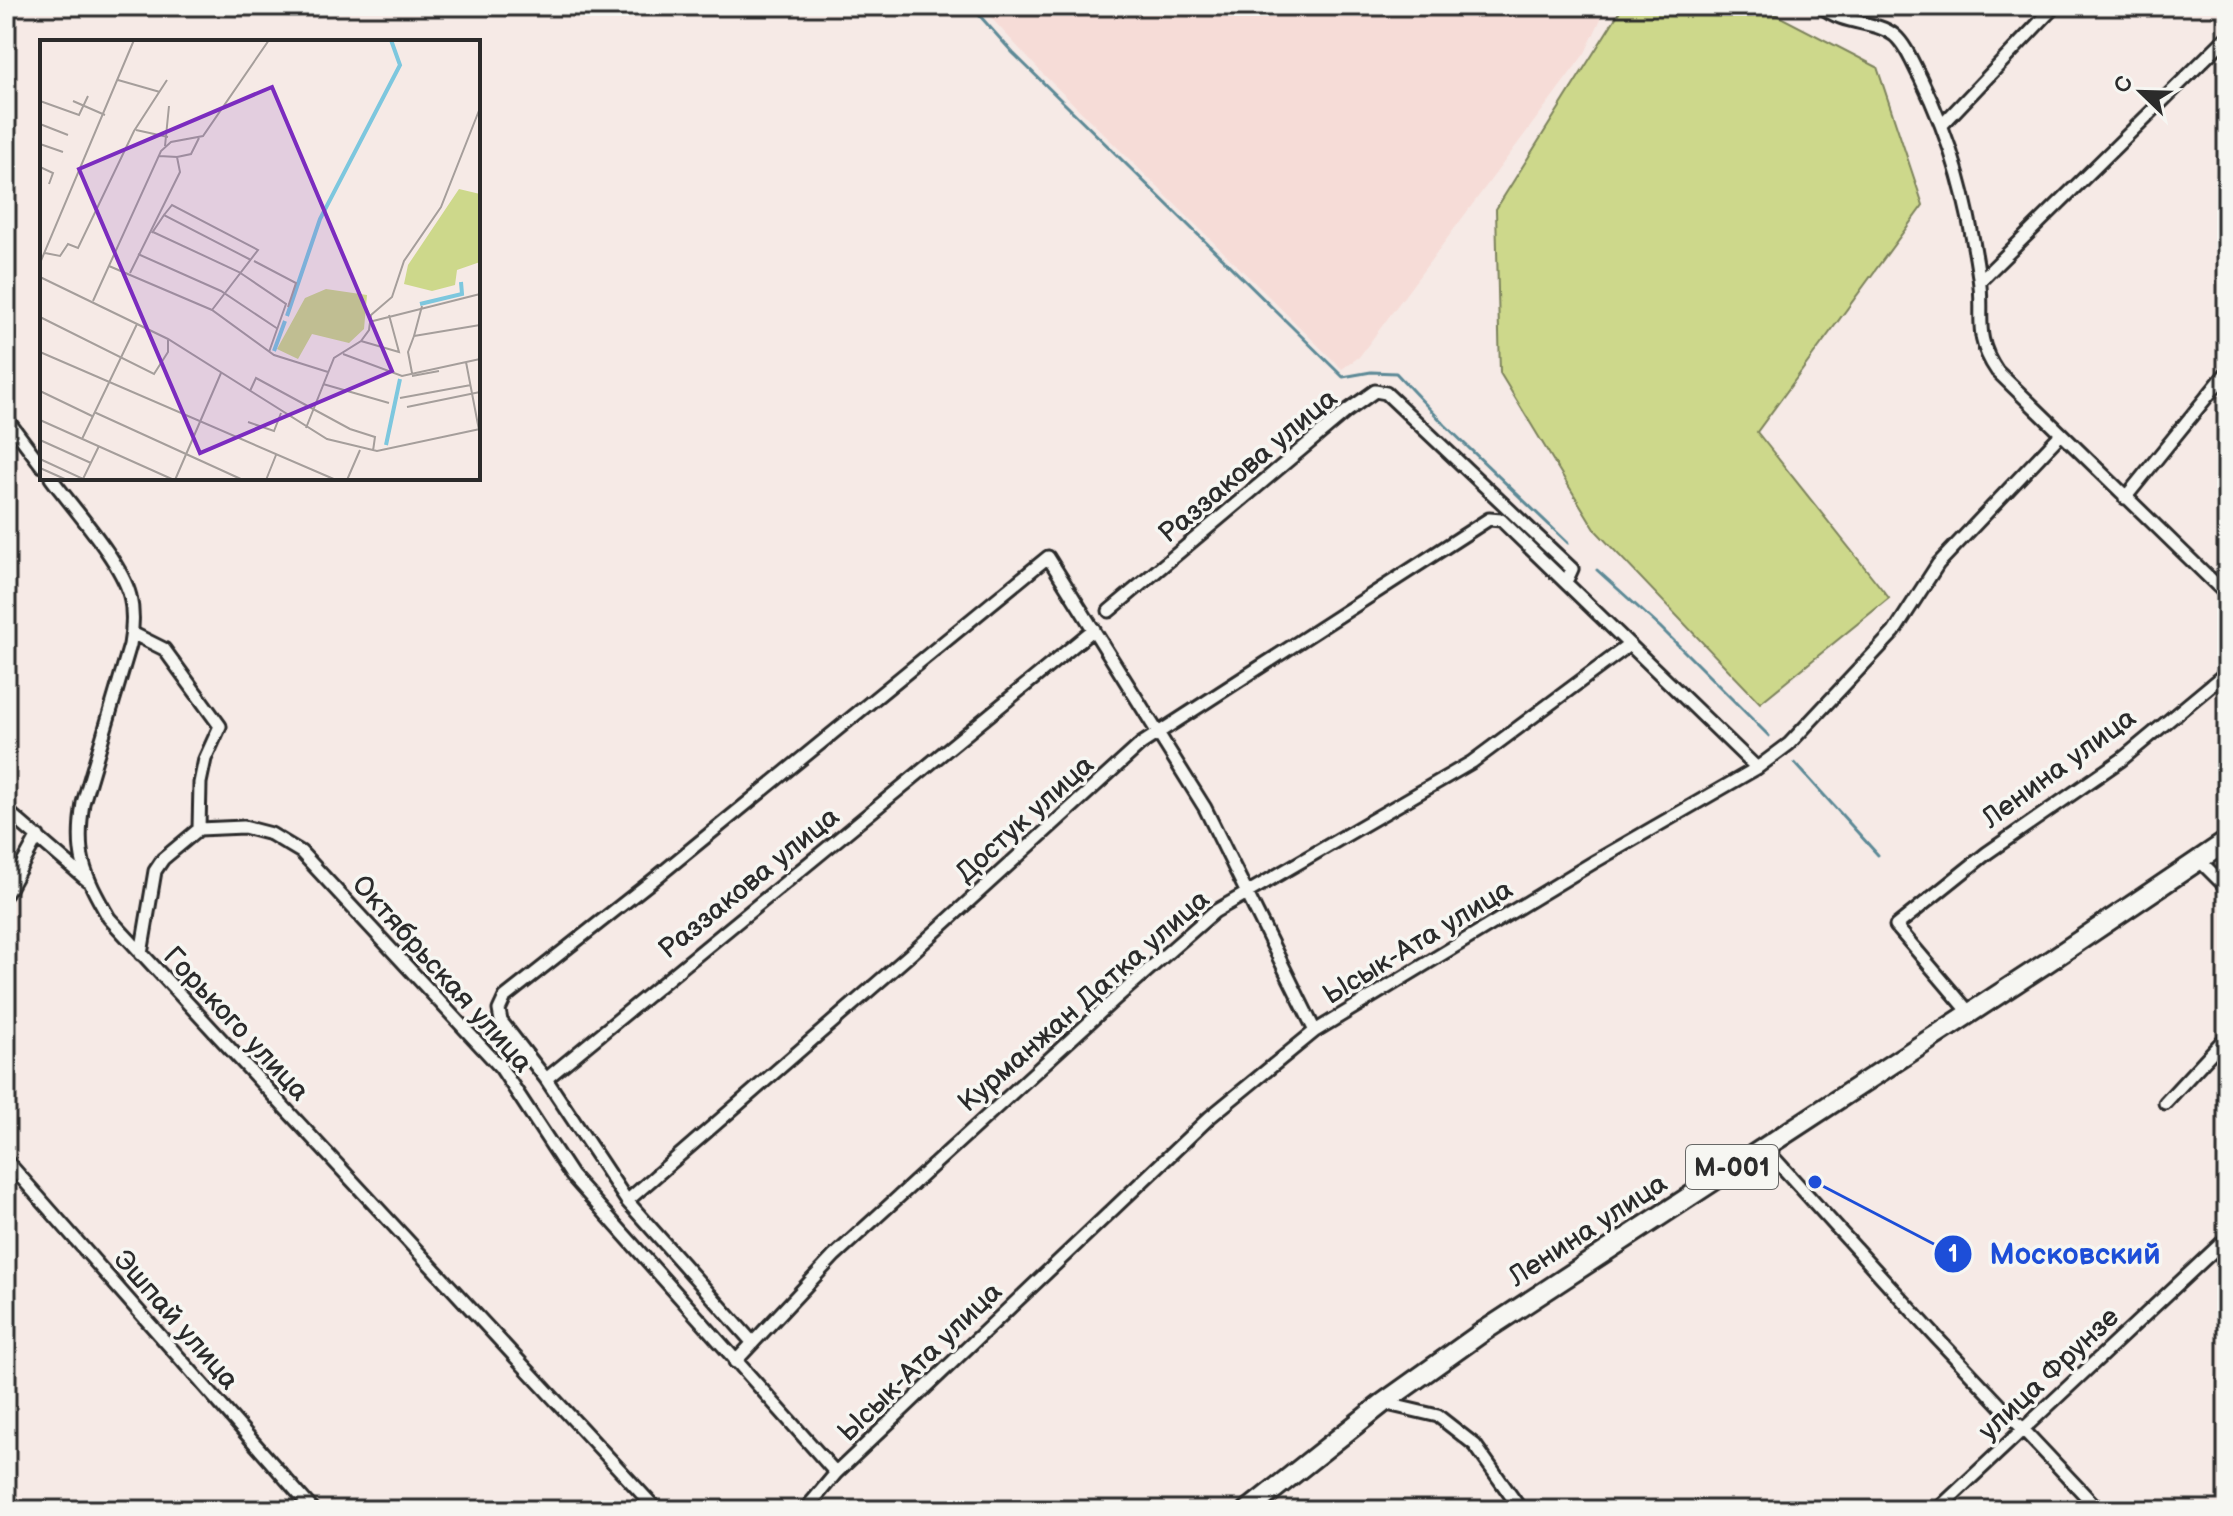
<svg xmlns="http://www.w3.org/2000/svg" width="2233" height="1516" font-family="'Balsamiq Sans',sans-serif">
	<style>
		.built { fill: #f6dcd7 }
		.green { fill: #cdd88b; stroke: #7c825b; stroke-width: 2 }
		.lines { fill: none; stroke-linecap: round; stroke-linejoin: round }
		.stream { stroke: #5c8996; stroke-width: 3 }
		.minor-casing { stroke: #2b2b2b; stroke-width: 17 }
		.primary-casing { stroke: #2b2b2b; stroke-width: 24 }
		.minor { stroke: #f6f6f2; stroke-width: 11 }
		.primary { stroke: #f6f6f2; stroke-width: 18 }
		.labels { text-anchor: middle; stroke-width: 7; stroke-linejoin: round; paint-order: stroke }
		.shield { fill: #f6f6f2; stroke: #686867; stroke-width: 2 }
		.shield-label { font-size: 26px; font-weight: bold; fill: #2b2b2b }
		.street-label { font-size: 28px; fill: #2b2b2b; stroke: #f6f6f2 }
		.inset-river { fill: none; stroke: #7dc7de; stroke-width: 4 }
		.inset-road { fill: none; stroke: #a59e9b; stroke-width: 2 }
		.view { fill: #7b2cbf; fill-opacity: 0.15; stroke: #7b2cbf; stroke-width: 4 }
		.inset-edge { fill: none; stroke: #2b2b2b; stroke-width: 4 }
		.leader { fill: none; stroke: #1d4ed8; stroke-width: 3 }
		.callout-dot { fill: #1d4ed8; stroke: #f6f6f2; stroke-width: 3 }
		.mark-label { font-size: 24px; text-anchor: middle; font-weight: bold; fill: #fff }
		.callout-label { font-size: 30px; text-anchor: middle; font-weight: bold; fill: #1d4ed8; stroke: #f6f6f2; stroke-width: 7; stroke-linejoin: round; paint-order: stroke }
	</style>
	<rect width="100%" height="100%" fill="#f6eae6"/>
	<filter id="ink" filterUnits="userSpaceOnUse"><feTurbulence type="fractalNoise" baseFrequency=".0125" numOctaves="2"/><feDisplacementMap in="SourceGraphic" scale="16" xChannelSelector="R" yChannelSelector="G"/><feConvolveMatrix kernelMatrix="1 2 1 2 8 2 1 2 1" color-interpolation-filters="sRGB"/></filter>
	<g filter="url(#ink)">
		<path class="built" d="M980,6H1607L1585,53L1359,357L1342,369L1042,73Z"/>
		<path class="green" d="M1623,6H1759L1877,67L1923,205L1757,432L1889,598L1760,703L1596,531L1500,373L1496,209Z"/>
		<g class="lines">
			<path class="stream" d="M971,6L1013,53L1343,377L1371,372L1396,373L1445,425L1568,543
				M1597,570L1660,627L1769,736
				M1795,763L1878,855"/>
			<g class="minor-casing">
				<path id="minor" d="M1821,6C1844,26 1875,20 1894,35C1906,45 1913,64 1920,77C1953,144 1968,203 1979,277C1985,316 1972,335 1997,371L2227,595
					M1943,124L2055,6
					M1980,281L2227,37
					M6,418L42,466
					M51,478C73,508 121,561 130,596C134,613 133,628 130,645L83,803C75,855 83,873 109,918L657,1510
					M2125,498L2227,372
					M1109,611L1347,411L1375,391L1386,393L1572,569L1566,582
					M132,633L164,649L220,726L205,759L200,783L199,829
					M6,810L87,880
					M2199,860L2227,888
					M6,894L38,836
					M141,954L155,871L163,859L199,829L244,827L271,834L301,852L501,1068L572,1176L836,1473
					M1969,1012L1896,926L1987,853L2121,760L2227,672
					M546,1079L501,1021L499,1010L505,997L652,881L1048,557L1205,808L1315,1031
					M2165,1103L2227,1036
					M1764,1147L1936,1337L2099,1510
					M6,1160L313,1510
					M627,1201L913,952L1141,744L1489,519L1501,520L1757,768
					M753,1343L627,1201L546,1079L1094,629
					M735,1362L834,1256L1115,999L1214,912L1472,762L1629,645
					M1383,1403L1438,1416L1475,1445L1521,1510
					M6,1498L18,1510
					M805,1510L836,1473L1210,1117L1315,1031L1594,862L1757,768L1789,744L1894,632L1938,564L2061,434
					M1937,1510L2227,1238"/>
			</g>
			<g class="primary-casing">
				<path id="primary" d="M1248,1510L1383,1403L1484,1331L2048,962L2227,841"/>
			</g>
			<use href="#minor" class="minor"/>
			<use href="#primary" class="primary"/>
		</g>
	</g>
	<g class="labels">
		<rect class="shield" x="1686" y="1145" width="92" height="44" rx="6"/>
		<g class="shield-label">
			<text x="1732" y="1176">М-001</text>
		</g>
		<g class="street-label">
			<text transform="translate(1247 465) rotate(-40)" y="10">Раззакова улица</text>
			<text transform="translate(2058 767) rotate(-36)" y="10">Ленина улица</text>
			<text transform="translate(1024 818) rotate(-42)" y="10">Достук улица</text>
			<text transform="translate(748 882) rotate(-39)" y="10">Раззакова улица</text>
			<text transform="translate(1417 941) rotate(-31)" y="10">Ысык-Ата улица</text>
			<text transform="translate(443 973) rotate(48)" y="10">Октябрьская улица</text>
			<text transform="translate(1083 1000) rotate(-41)" y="10">Курманжан Датка улица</text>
			<text transform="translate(237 1023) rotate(47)" y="10">Горького улица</text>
			<text transform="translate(1587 1229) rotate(-33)" y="10">Ленина улица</text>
			<text transform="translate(177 1319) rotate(49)" y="10">Эшпай улица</text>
			<text transform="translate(919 1361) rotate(-44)" y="10">Ысык-Ата улица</text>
			<text transform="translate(2048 1373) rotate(-43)" y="10">улица Фрунзе</text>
		</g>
	</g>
	<g transform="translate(40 40)">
		<rect width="440" height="440" fill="#f6eae6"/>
		<path d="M419,149L440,154V222L417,230L415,245L392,251L364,244L368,225ZM286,249L327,255L324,289L309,303L272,294L258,319L237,309L265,258Z" fill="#cdd88b"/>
		<path class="inset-river" d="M380,264L422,254L421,242M247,276L280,179L360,25L351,0M234,311L245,281M346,405L360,339"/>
		<path class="inset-road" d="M78,40L120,52M0,61L39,75L48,56M33,61L65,75M0,84L28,95M96,90L128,97M0,104L23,112M125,106L129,66M137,117L151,114L159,98M0,127L13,133L9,144M124,175L132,165L218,210L172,270M113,192L199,232L246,264L229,312M112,193L124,175L211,220M5,213L20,216L28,204L38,208L94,91L127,40M98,214L181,251L238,289M214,221L256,243L248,267M0,223L94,0M69,226L172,270L234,315L288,332M90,233L140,132L137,117L119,116M0,237L128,299L287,399L337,411L440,389M53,261L121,111L131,102L163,96L229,0M382,266L374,296L440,285M0,277L114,334L128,312V300M329,282L440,254M321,301L359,312L349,275M0,312L296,440M303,314L362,336L440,319M426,322L439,390M372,333L368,312L374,296M372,336L399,331M283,344L349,363M0,351L52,376M210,351L216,338L310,389L335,397L333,411M360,358L431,345M367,367L440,352M54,372L203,440M0,380L134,440M208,382L234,391L241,373M266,388L294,318L321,301L329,290L331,275L352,257L364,221L401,167L440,68M42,399L97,284M0,400L51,423M0,419L43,439L59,406M0,428L27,440M135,440L181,333M226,440L236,415M307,440L320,410"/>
		<path class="view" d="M232,47L352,331L160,413L39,129Z"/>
		<rect width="440" height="440" class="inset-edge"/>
	</g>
	<path class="leader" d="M1815 1182L1953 1254"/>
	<g class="callout-dot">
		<circle cx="1815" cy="1182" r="8"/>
		<circle cx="1953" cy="1254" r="20"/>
	</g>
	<g class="mark-label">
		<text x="1953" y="1262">1</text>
	</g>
	<g class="callout-label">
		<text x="2075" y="1264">Московский</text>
	</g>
	<rect width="2233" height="1516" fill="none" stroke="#f6f6f2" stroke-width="32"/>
	<rect x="16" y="16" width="2201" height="1484" fill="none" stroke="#2b2b2b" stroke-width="3" filter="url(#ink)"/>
	<g transform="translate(2141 92) rotate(293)" stroke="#f6f6f2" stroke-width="6" paint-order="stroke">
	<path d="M0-6L14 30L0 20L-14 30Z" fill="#2b2b2b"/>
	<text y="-12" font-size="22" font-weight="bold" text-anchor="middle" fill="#2b2b2b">С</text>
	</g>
</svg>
